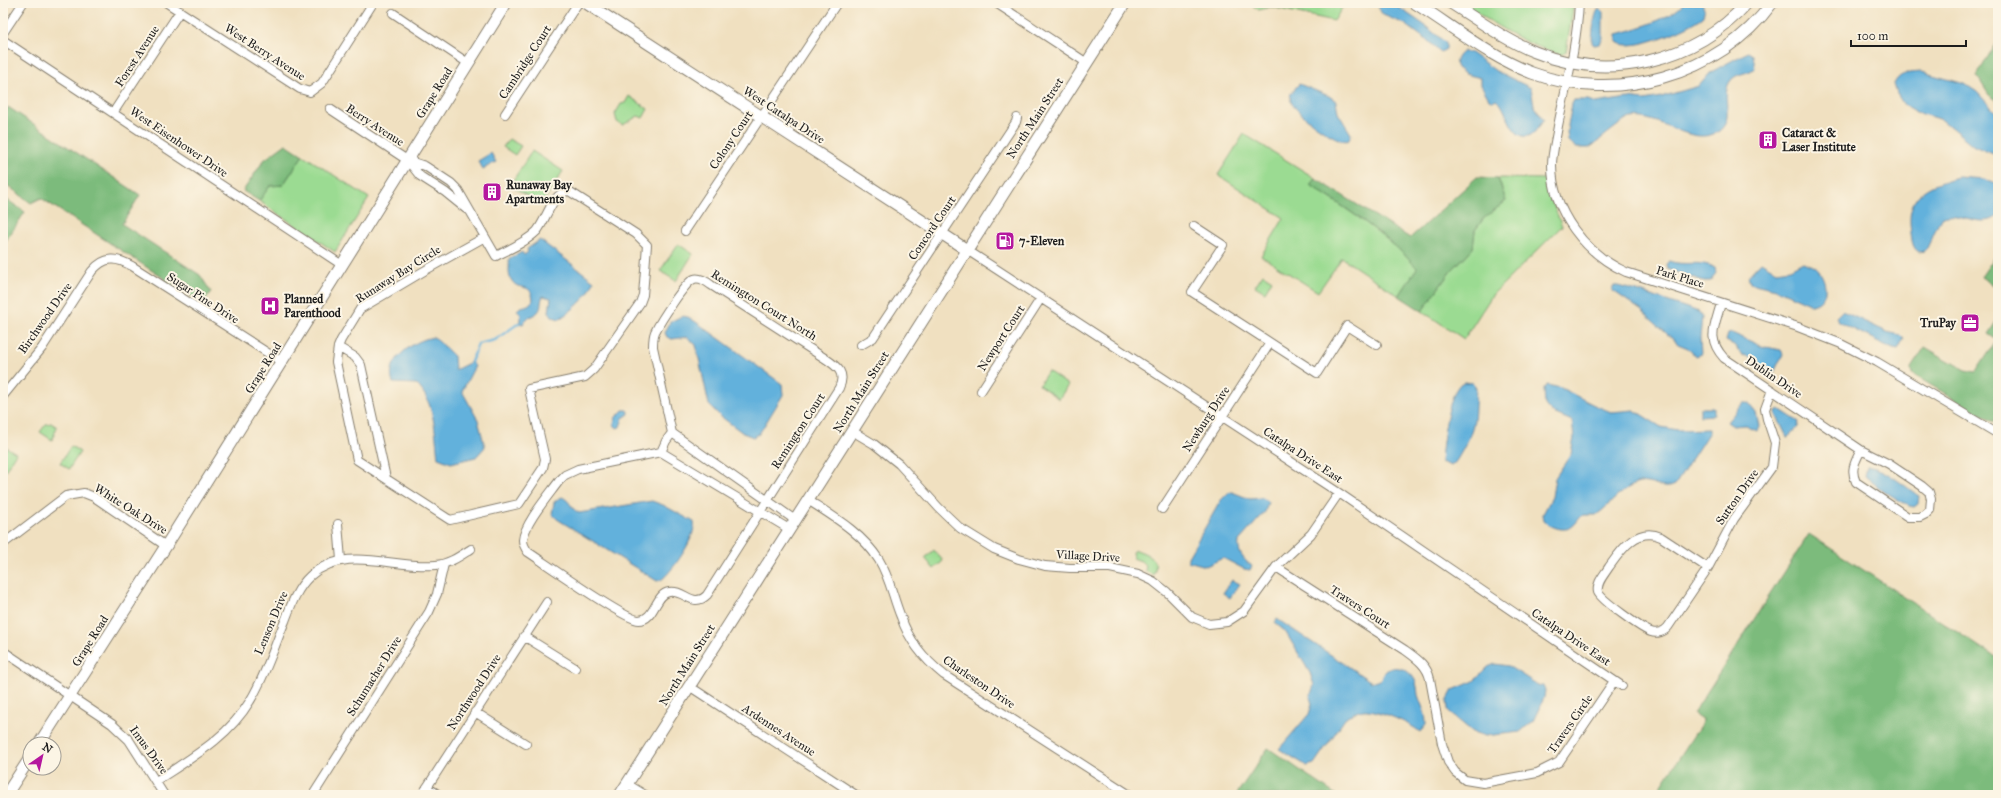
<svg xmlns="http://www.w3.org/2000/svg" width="2001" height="798" font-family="'IM FELL Great Primer',serif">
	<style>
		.green { fill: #9bdb92; stroke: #5c7c57 }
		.forest { fill: #7cbb7c; stroke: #4c6c4c }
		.water { fill: #62b1dc; stroke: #3f667c }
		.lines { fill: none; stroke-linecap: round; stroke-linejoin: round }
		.stream { stroke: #62b1dc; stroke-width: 2.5 }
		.street-casing { stroke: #867e6e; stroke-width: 10 }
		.secondary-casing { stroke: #867e6e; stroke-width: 13 }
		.street { stroke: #fff; stroke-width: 8 }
		.secondary { stroke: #fff; stroke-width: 11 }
		.labels { text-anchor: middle; stroke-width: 4; stroke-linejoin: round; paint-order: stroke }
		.street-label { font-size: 12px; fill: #1c1c1c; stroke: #fcf5e5 }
		.poi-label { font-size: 12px; font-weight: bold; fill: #1c1c1c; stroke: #fcf5e5; text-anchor: start }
	</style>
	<rect width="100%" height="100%" fill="#fcf5e5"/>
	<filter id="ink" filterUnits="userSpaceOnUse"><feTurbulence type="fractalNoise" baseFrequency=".025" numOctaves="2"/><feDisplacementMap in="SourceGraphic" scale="8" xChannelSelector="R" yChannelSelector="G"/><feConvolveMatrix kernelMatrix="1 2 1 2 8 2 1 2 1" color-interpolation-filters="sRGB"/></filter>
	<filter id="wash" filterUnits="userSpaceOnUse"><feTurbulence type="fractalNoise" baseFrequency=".012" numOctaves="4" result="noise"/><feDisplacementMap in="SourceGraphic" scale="16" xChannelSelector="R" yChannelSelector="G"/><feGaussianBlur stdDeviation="0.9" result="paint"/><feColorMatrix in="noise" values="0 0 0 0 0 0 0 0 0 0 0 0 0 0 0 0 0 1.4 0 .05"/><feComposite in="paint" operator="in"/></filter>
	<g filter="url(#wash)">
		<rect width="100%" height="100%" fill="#f0e0c0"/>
		<path class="green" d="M1249,3H1345L1334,21L1271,7L1259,10Z
			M1462,3H1574L1566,52L1561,55C1521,43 1496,25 1462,3Z
			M629,96L648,109L643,118L638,116L623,125L617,122L615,114L621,104L625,103Z
			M1244,134L1315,178L1311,185C1349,211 1386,234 1418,268L1399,296L1342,258L1318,292L1261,256L1284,218L1218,175Z
			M509,139L521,146L515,155L503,147Z
			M532,151L563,171L541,205L510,185Z
			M303,155L369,198L335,252L259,201L270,186L283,185Z
			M1498,178L1546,179L1549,194L1562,226L1493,294L1464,339L1422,311L1450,272L1473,248L1475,230L1484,218L1506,201Z
			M678,244L693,254L676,281L660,271Z
			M1263,274L1272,280L1265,292L1255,286Z
			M1048,371L1068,385L1059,399L1039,385Z
			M51,423L57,427L52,440L40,432L46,424Z
			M4,446L16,453L5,471L3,470Z
			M71,446L80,452L69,469L60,463Z
			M934,550L943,561L934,569L925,558Z
			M1135,550C1148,553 1161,561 1153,575L1145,571L1146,566L1141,561L1133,558L1132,552Z"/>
		<path class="forest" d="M1998,39V101L1989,95L1977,76Z
			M8,107L140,195L122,224L200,275L211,292L203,304L41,198L31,203L3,182V115Z
			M286,144L303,155L283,185L270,186L259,201L243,191L264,160Z
			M1477,177L1498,178L1506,201L1484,218L1475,230L1473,248L1450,272L1422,311L1399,296L1417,268C1386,234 1349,210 1310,185L1315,178L1410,238Z
			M3,197L25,212L3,245Z
			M1998,252V288L1981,277Z
			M1998,319V421H1992L1912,374L1911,368L1925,347L1965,370L1976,372L1997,340L1988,334Z
			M1809,534L1998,659V795H1655L1703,721L1693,714Z
			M1268,748L1336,795H1236Z"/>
		<path class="water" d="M1379,3H1392L1423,24L1446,43V49L1441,52L1428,41L1405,24L1383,15L1379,9Z
			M1684,3H1702L1705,12L1704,16C1692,27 1631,54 1617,42V34C1636,29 1673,18 1684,3Z
			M1599,9L1603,12V38L1600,44L1594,45L1592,43C1592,36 1594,12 1599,9Z
			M1464,51L1471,53L1496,71L1531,88L1534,105L1544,120L1533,134C1511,146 1508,107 1496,99L1493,101L1489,99L1481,85V78L1465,74L1457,68C1453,62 1458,54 1464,51Z
			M1748,52L1753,55L1755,68C1747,75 1735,72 1729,83C1721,98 1735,119 1719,131C1693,149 1658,113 1631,118C1622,120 1598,142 1589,148H1576L1568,141L1567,131L1572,104L1574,100H1588L1596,103L1628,98L1644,100L1661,97L1699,86L1711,72Z
			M1922,72L1965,84L1977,92L1998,115V156L1974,146L1942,120L1916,112L1904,105L1897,94L1894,84C1900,72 1909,73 1922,72Z
			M1299,84L1329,96L1336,101L1338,113L1351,134L1349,140C1339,146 1299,114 1293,105C1290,101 1290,98 1291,93Z
			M491,153L496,162L483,169L478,161Z
			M1958,177L1984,179L1998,185V216C1980,230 1959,209 1941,218L1927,248L1924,251L1919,252C1912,248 1912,240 1911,233C1905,194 1926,186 1958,177Z
			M540,240L594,281C588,298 573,310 559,319L553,317L549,312L551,298L543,296C540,301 542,308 538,312C532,317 527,316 523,324L519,323L521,315L517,310C522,304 527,309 533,300C531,281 519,292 512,281C507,275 510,266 509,259L522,252L524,255L528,252L527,249Z
			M1669,261C1684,267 1700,259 1715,268L1716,273L1710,281H1704L1667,269L1666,264Z
			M1761,262L1776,271L1790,269L1803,262C1807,264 1812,265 1815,267C1827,277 1831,301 1812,305L1776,289L1750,283L1748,276Z
			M1614,286H1618L1637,291L1699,312L1702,317L1700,338L1701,354L1695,356L1688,348L1678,344L1642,311L1612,290Z
			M1842,311L1887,332L1900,335L1904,339L1898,350L1893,349L1839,322L1836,317Z
			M682,316L688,317L699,324L782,384L783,395L759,434L753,437L743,433L720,416L709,405L696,345L687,337L672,339L667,337L665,333L670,322Z
			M1732,333L1761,346L1781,350L1783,354L1773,374L1764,370L1755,358L1742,355L1734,345L1726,341L1728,334Z
			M434,337L454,356L455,370L471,362L475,366L462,391L478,420L485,447L476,457L451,463L438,458C435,433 435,401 416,384L393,383C384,361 413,340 434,337Z
			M1464,382L1472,383L1476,388C1474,416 1477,426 1462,451C1459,456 1456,463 1451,466L1441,462C1442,447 1448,386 1464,382Z
			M1547,385L1561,388L1594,405L1611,412L1634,410L1661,427L1678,430L1709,429V432L1675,485C1663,492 1651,480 1639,483C1622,487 1610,506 1596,515H1583C1579,518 1578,521 1574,525C1566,533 1552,528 1544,521L1543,514L1552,497L1555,478L1571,454L1574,438L1572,421L1551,412L1545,405L1544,388Z
			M1743,403H1748L1756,413L1759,426L1757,430L1746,425L1733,426L1727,422Z
			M1700,408H1714V415L1700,416Z
			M1779,409L1799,422L1798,427L1789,437H1787L1776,415V411Z
			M623,410H627L629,414L623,418L620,427L617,428L614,425L615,418Z
			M1867,467C1881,465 1907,488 1919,496L1918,504L1914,507L1909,506L1882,490L1865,476Z
			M1232,492L1250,499L1263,498L1268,502L1265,512L1239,541C1237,553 1244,560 1252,566L1250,570L1244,569L1223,558L1206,566L1188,561V557L1221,500L1228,493Z
			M562,497C570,500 571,509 579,513L652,501L663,505L694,522C697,536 673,571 661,580L657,581L557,519L552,514L554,502Z
			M1232,580L1240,584L1230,598L1223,593Z
			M1277,619L1370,681L1374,682L1379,680C1382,678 1382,675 1384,673C1394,661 1413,671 1416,683C1418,688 1417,694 1419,698C1423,709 1426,713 1426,725L1420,732C1410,723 1381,711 1368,710C1361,709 1354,713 1347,716L1314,764L1307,766L1279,749L1309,714L1312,704L1310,697L1314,685L1310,673L1285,631L1275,623Z
			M1495,664L1508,666L1538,685L1543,686L1545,690L1544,698L1533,721L1520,732L1485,736L1473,732L1451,714L1448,709L1447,701L1453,690L1474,681L1488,667Z"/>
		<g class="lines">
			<path class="stream" d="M471,362L478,344L495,340L519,323"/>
		</g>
	</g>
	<g filter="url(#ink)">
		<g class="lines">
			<g class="street-casing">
				<path id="street" d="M167,3L300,89L310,92L322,83L373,3
					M996,3L1087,63
					M1579,3C1577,44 1566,86 1558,126C1556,139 1552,153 1552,165C1552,212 1586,254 1626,272L1798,327L1839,343L1877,362L1998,434
					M393,13L468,63
					M3,33L23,3
					M3,40L342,265
					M330,109L407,160L425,166L451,183L458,190L496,256C510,249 526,242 537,231C547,219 552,192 569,191L636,234L647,245L643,295L640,303L594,369L585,377L529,389L545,459L543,468L519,504L450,520L357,460L336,362L338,347L341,340L360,309L424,271L485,237
					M113,113L180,11
					M505,114L578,3
					M408,161L420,176L445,192L466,209
					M1194,226L1223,245L1192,292L1317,373L1347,326L1377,345
					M685,231L837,3
					M967,250L1339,493L1622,686
					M1721,303C1715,327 1706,338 1724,358L1861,450L1889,464L1922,486L1929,492L1931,499L1930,510L1926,514L1920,517H1908L1856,482C1850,470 1855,462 1861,450
					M861,345L873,338L1016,122L1017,118
					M338,347L355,357L361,365L386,478
					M981,391L1041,298
					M3,396L42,348L92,271C105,256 116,257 132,266L282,362
					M852,431L874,444L899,464L939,508L960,528L994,549L1019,559L1045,566L1070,568H1110L1138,574L1153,581L1167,592L1192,617L1209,624L1227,622L1244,611L1276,567L1311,534L1339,493
					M672,433L795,520
					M661,452L578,469L565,475L559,481C549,495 524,524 523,540C523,545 525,548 528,552C545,563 625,620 639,620C655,620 655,594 669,592C684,589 693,609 707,595L839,388C846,373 838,367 826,359L711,285C707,282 700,277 694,279C685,282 660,322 655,332C653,337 653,341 653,347L672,433
					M661,452L789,529
					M661,452L666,441L672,433
					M808,500C834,517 862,533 879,560C890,578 893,598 901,617C909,641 925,660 944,675L1130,795
					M1162,509L1270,343
					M338,524L341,560
					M3,544L66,496L84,493L94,497L166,546
					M1276,567L1405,650C1416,658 1427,665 1430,679L1442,744L1448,762L1455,772L1465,780L1483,783L1537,773L1559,762L1614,681
					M1708,568L1661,537C1637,526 1621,550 1609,567C1604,575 1596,583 1598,592C1601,600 1642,629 1651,632C1657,634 1664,632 1668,627L1708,568L1734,519L1772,467L1775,443L1767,419L1765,409L1772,390
					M524,636L575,668
					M3,651L112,724L129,740L164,795
					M689,686L856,795
					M475,712L526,744
					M156,781C191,758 228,738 250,701C265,677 274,647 285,621C291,605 297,588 310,576C346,544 393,569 436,565C449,564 460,556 471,549
					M627,784L645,795
					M427,787L439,795
					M313,795L429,612L437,594L444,564
					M422,795L547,602"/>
			</g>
			<g class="secondary-casing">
				<path id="secondary" d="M586,3L967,250
					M1415,3C1453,27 1490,57 1532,73C1616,104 1719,76 1772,3
					M1451,3C1478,20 1505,40 1535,52C1608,82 1695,62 1747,3
					M39,744L166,546L506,3
					M6,795L30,758
					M620,795L1125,3"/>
			</g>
			<use href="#street" class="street"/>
			<use href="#secondary" class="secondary"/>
		</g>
	</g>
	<defs>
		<g id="building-square" transform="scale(1)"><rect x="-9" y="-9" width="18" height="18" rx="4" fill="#b5179e" stroke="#fcf5e5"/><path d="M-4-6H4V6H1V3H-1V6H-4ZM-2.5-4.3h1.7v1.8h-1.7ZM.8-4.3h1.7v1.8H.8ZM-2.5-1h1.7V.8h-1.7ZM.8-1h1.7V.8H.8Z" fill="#fff"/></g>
		<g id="fuel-square" transform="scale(1)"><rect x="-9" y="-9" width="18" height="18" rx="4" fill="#b5179e" stroke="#fcf5e5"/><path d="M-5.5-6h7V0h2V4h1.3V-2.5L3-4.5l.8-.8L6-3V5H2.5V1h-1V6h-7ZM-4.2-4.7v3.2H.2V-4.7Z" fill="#fff"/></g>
		<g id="hospital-square" transform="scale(1)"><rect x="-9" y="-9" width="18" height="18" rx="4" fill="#b5179e" stroke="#fcf5e5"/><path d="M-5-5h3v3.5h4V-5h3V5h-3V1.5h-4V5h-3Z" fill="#fff"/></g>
		<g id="office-square" transform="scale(1)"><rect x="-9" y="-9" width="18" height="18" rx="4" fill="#b5179e" stroke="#fcf5e5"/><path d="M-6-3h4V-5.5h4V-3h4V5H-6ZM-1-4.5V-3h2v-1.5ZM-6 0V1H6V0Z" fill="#fff"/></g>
	</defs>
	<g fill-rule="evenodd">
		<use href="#building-square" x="1768" y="140"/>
		<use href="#building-square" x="492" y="192"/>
		<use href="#fuel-square" x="1005" y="241"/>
		<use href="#hospital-square" x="270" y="306"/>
		<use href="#office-square" x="1970" y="323"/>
	</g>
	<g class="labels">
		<g class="street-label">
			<text transform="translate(265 52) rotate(33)" y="4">West Berry Avenue</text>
			<text transform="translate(137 56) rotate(-57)" y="4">Forest Avenue</text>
			<text transform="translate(525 62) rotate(-57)" y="4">Cambridge Court</text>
			<text transform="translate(434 93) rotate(-58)" y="4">Grape Road</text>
			<text transform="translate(784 115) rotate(33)" y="4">West Catalpa Drive</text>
			<text transform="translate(1035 118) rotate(-57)" y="4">North Main Street</text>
			<text transform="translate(375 125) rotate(33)" y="4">Berry Avenue</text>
			<text transform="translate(731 140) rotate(-56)" y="4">Colony Court</text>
			<text transform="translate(179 142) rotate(34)" y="4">West Eisenhower Drive</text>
			<text transform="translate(932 228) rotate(-56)" y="4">Concord Court</text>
			<text transform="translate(398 274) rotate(-32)" y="4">Runaway Bay Circle</text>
			<text transform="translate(1680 277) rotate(17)" y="4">Park Place</text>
			<text transform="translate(203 298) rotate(33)" y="4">Sugar Pine Drive</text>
			<text transform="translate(764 305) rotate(32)" y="4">Remington Court North</text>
			<text transform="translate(45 318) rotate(-55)" y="4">Birchwood Drive</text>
			<text transform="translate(1001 338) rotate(-57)" y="4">Newport Court</text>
			<text transform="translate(263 368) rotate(-58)" y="4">Grape Road</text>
			<text transform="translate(1774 377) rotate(34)" y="4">Dublin Drive</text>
			<text transform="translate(861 392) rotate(-58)" y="4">North Main Street</text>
			<text transform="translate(1206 419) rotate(-57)" y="4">Newburg Drive</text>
			<text transform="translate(798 431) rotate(-57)" y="4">Remington Court</text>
			<text transform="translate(1303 455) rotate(33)" y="4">Catalpa Drive East</text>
			<text transform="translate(1737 497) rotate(-55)" y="4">Sutton Drive</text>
			<text transform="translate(131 509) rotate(32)" y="4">White Oak Drive</text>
			<text transform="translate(1088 556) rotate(3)" y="4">Village Drive</text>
			<text transform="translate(1360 607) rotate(33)" y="4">Travers Court</text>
			<text transform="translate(271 623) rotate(-67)" y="4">Lenson Drive</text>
			<text transform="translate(1571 637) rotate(34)" y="4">Catalpa Drive East</text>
			<text transform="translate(90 641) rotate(-58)" y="4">Grape Road</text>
			<text transform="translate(687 665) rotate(-58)" y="4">North Main Street</text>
			<text transform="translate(374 676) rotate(-58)" y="4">Schumacher Drive</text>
			<text transform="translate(979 682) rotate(34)" y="4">Charleston Drive</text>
			<text transform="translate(474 692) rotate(-57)" y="4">Northwood Drive</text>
			<text transform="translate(1570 724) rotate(-55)" y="4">Travers Circle</text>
			<text transform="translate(779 730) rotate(33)" y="4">Ardennes Avenue</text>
			<text transform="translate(149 750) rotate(54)" y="4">Imus Drive</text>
		</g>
		<g class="poi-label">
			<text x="1782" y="137">Cataract &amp;<tspan x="1782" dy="14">Laser Institute</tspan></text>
			<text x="506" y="189">Runaway Bay<tspan x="506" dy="14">Apartments</tspan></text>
			<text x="1019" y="245">7-Eleven</text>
			<text x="284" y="303">Planned<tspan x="284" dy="14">Parenthood</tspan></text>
			<text x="1956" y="327" text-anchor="end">TruPay</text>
		</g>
	</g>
	<rect width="2001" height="798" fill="none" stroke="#fcf5e5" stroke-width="16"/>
	<g transform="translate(42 756) rotate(34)"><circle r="19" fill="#fcf5e5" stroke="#a29e95"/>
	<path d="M0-3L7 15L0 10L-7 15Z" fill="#b5179e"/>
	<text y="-6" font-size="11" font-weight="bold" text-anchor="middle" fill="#1c1c1c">N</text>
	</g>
	<path d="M1851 40v6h115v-6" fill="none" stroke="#1c1c1c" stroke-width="2"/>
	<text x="1857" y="40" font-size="12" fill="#1c1c1c" stroke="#fcf5e5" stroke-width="3" paint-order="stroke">100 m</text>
</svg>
